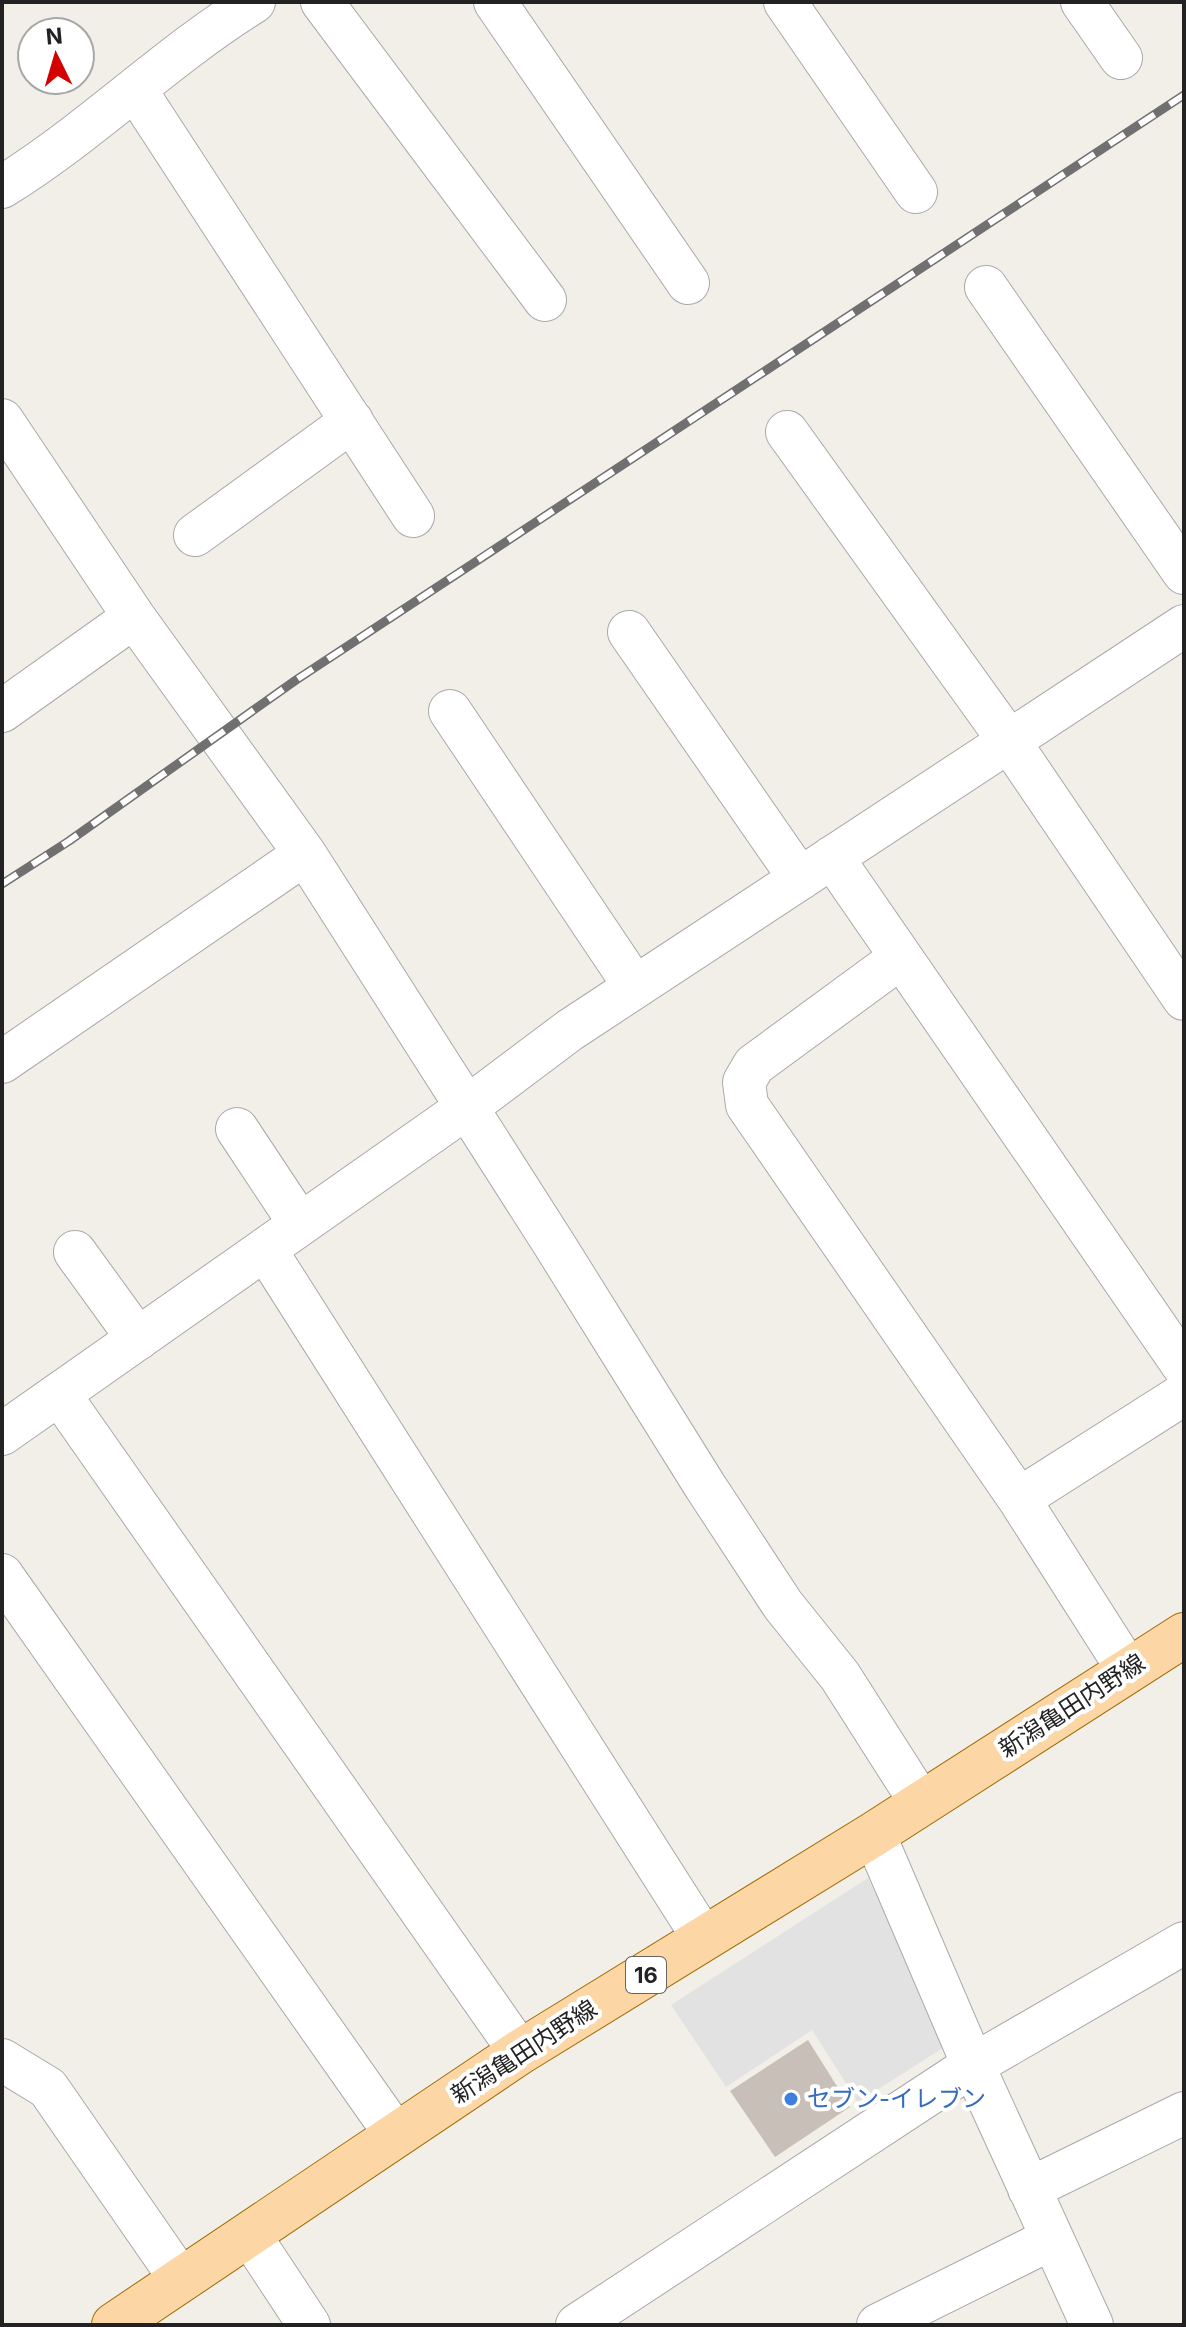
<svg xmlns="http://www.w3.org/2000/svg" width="1186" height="2327" font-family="Inter,'Noto Sans JP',sans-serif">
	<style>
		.parking { fill: #e2e2e2 }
		.building { fill: #c7bfb8 }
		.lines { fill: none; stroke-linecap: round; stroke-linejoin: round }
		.minor-casing { stroke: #a9a9a9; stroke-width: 44 }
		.major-casing { stroke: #a06b00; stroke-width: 46 }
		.minor { stroke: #fff; stroke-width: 42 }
		.major { stroke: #fcd6a4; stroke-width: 44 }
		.rail-casing { stroke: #707070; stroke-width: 9 }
		.rail { stroke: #fff; stroke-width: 6; stroke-dasharray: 18; stroke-linecap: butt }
		.shop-dot { fill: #3f7fe0; stroke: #fff; stroke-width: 3 }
		.labels { text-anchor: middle; stroke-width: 8; stroke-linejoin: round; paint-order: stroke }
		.shield { fill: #fff; stroke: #646464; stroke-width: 2 }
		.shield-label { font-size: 22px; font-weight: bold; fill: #222 }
		.street-label { font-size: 24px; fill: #222; stroke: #fff }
		.shop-label { font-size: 24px; fill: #366cbe; stroke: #fff; text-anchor: start }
	</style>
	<rect width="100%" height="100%" fill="#f2efe9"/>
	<path class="parking" d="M868,1878L946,2046L858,2102L812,2030L726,2087L671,2005Z"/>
	<path class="building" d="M808,2040L850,2107L775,2157L730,2091Z"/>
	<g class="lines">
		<g class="minor-casing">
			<path id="minor" d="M322,2L545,300
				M495,2L688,283
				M785,2L916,192
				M1082,2L1121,58
				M135,89L413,516
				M2,187C91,132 165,57 254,2
				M986,287L1184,573
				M2,420L134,617L305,854L554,1244L705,1486L783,1605L840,1676L921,1803
				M787,432L1009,741L1184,999
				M195,535L352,421
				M629,632L800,879
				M2,711L134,617
				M450,711L635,987
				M832,857L1184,1367
				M900,958L754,1065L744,1082L747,1105L1019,1499
				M2,1062L305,854
				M237,1129L300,1224
				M265,1249L704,1939
				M75,1252L138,1339
				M60,1395L520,2052
				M2,1434L466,1108L570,1030L1184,626
				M2,1575L396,2135
				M1128,1670L1019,1499L1184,1394
				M874,1834L973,2065L1092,2325
				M2,2060L48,2088L181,2280
				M1029,2189L1184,2113
				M249,2234L309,2325
				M577,2325L973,2065L1184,1943
				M878,2325L1051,2239"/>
		</g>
		<g class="major-casing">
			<path id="major" d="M114,2325L520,2052L874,1834L1184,1635"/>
		</g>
		<use href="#minor" class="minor"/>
		<use href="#major" class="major"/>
		<g class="rail-casing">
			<path id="rail" d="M2,884L69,841L296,680L1184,95"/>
		</g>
		<use href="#rail" class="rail"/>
	</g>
	<circle class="shop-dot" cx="791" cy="2099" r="8"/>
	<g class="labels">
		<rect class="shield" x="626" y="1957" width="40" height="36" rx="6"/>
		<g class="shield-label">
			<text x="646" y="1983">16</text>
		</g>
		<g class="street-label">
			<text transform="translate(1072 1706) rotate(-33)" y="8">新潟亀田内野線</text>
			<text transform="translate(524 2052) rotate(-33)" y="8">新潟亀田内野線</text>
		</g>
		<g class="shop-label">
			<text x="807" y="2107">セブン-イレブン</text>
		</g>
	</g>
	<rect width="1186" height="2327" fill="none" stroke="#222222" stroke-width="8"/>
	<g transform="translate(56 56) rotate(355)"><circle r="38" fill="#ffffff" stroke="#a7a7a7" stroke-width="2"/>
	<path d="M0-6L14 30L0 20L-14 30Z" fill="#d40000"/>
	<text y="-12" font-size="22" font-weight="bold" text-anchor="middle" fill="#222222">N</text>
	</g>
</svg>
